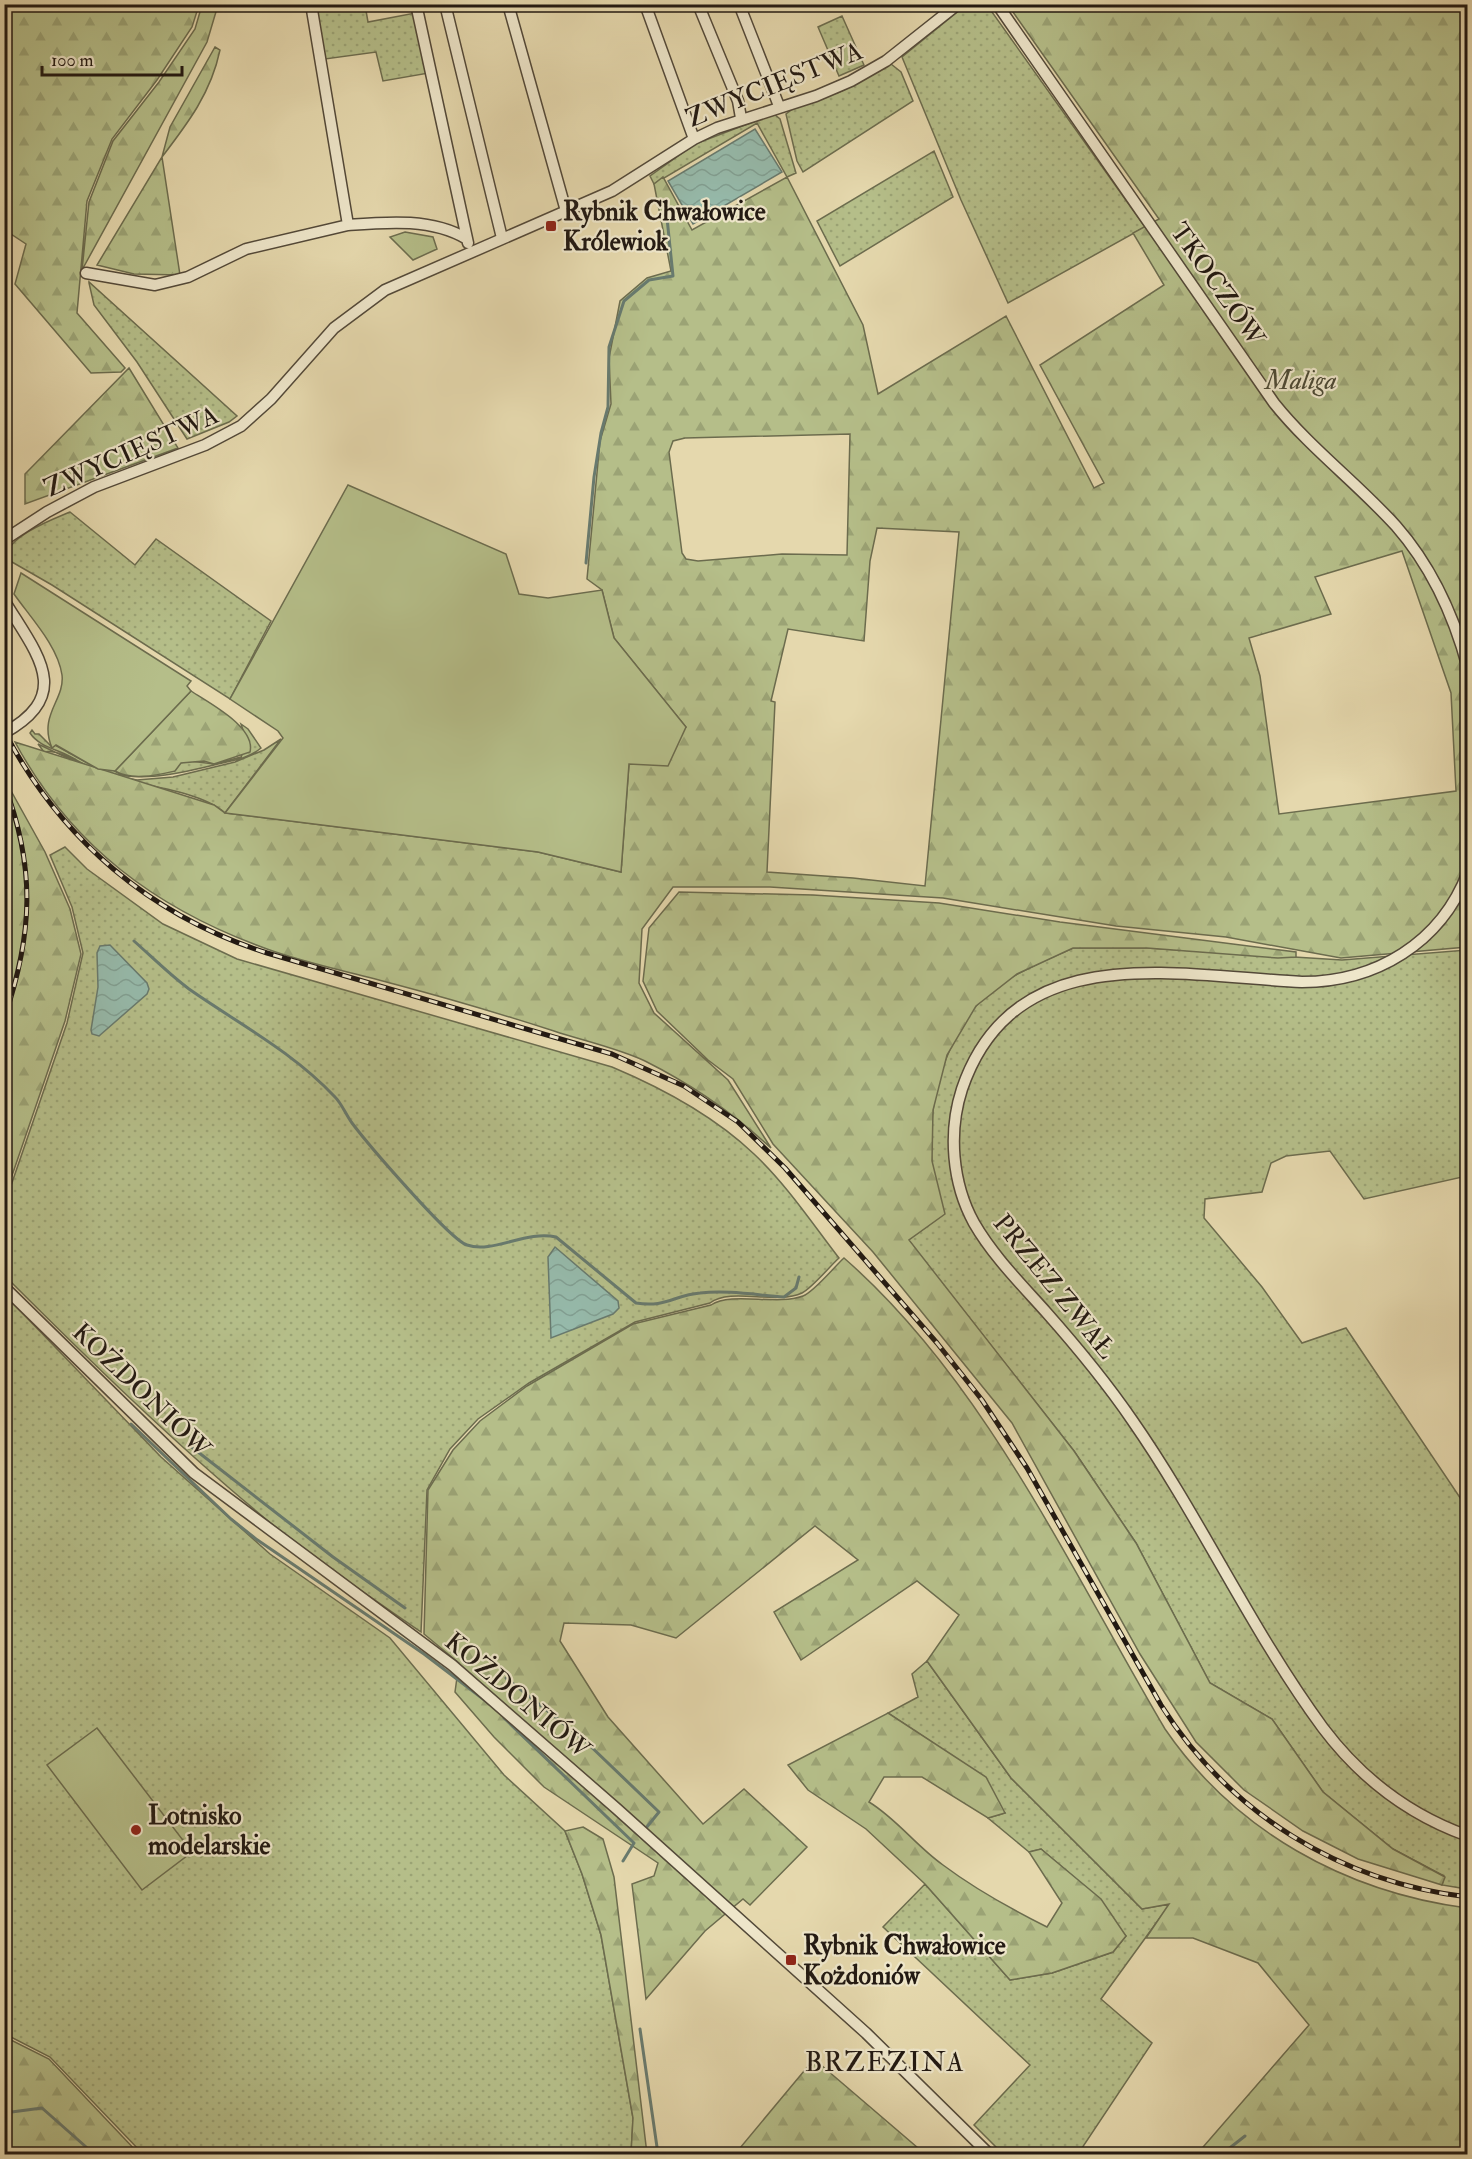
<svg xmlns="http://www.w3.org/2000/svg" width="1472" height="2159" font-family="'IM FELL Double Pica',serif">
	<style>
		.grass { fill: url(#grass-dots); stroke: #6c6c4e; stroke-width: 1.5 }
		.forest { fill: url(#forest-firs); stroke: #6c6c4e; stroke-width: 1.5; fill-rule: evenodd }
		.green { fill: #b5be89; stroke: #6c6c4e; stroke-width: 1.5 }
		.water { fill: url(#water-waves); stroke: #687a6e; stroke-width: 1.5 }
		.lines { fill: none; stroke-linecap: round; stroke-linejoin: round }
		.stream { stroke: #687a6e; stroke-width: 3 }
		.minor-casing { stroke: #534939; stroke-width: 13 }
		.minor { stroke: #eee6ca; stroke-width: 10 }
		.rail-casing { stroke: #221912; stroke-width: 5 }
		.rail { stroke: #eee6ca; stroke-width: 3; stroke-dasharray: 9; stroke-linecap: butt }
		.poi-dot { fill: #8f2418; stroke: #eee6ca; stroke-width: 2 }
		.labels { text-anchor: middle; stroke-width: 4.5; stroke-linejoin: round; paint-order: stroke }
		.street-label { font-size: 26px; fill: #221912; stroke: #eee6ca }
		.poi-label { font-size: 26px; font-weight: bold; fill: #221912; stroke: #eee6ca; text-anchor: start }
		.park-label { font-size: 26px; font-style: italic; fill: #4e4b36; stroke: #eee6ca }
		.neighbourhood-label { font-size: 27px; letter-spacing: 1.5px; fill: #221912; stroke: #eee6ca }
	</style>
	<defs>
		<pattern id="grass-dots" width="8" height="8" patternUnits="userSpaceOnUse" patternTransform="scale(1.5)"><rect width="8" height="8" fill="#b5be89"/><path d="M2 2h.1M6 6h.1" fill="none" stroke="#9ba375" stroke-width="1.8" stroke-linecap="round"/></pattern>
		<pattern id="forest-firs" width="22" height="20" patternUnits="userSpaceOnUse" patternTransform="scale(1.5)"><rect width="22" height="20" fill="#b5be89"/><path d="M5 1l3.5 6h-7zM16 11l3.5 6h-7z" fill="#9ba375"/></pattern>
		<pattern id="water-waves" width="16" height="10" patternUnits="userSpaceOnUse" patternTransform="scale(1.5)"><rect width="16" height="10" fill="#96baab"/><path d="M0 5q4-4 8 0t8 0" fill="none" stroke="#819f92"/></pattern>
	</defs>
	<rect width="100%" height="100%" fill="#e5d8ad"/>
	<filter id="stains"><feTurbulence type="fractalNoise" baseFrequency=".00333" numOctaves="4"/><feColorMatrix values="0 0 0 0 .2 0 0 0 0 .09 0 0 0 0 .02 0 0 0 .5 -.17"/></filter>
	<radialGradient id="worn" r=".72"><stop offset=".6" stop-color="#630" stop-opacity="0"/><stop offset="1" stop-color="#630" stop-opacity=".3"/></radialGradient>
	<path class="grass" d="M316,5H365L368,22L415,13L429,73L383,81L376,52L325,59Z
		M966,5H987L1145,227L1008,303L961,200L902,57Z
		M842,16L864,65L839,76L818,27Z
		M891,64L901,72L913,101L803,172L797,161L786,114L794,108L842,91Z
		M774,114L780,119L796,173L787,177L757,123L654,184L650,176L695,144Z
		M934,151L953,197L840,266L817,221Z
		M89,283V282L237,416L229,422L187,439L137,362L94,305Z
		M70,512L135,565L156,539L271,621L230,699L52,585L5,558C8,536 51,520 70,512Z
		M241,724L248,729L261,748C248,759 230,761 214,765C173,775 135,784 93,768C83,765 74,758 65,754C52,748 38,745 30,733L32,730L35,734H39L52,747L55,745L98,769H111L120,774L190,761L214,764L241,757L247,742Z
		M281,739L225,813C200,790 136,785 103,775C86,770 62,748 44,752L38,744L99,773L137,780L173,777L235,762L264,750Z
		M65,847L87,869L163,924L237,959L612,1067C662,1088 714,1116 754,1154C786,1184 812,1223 839,1258C830,1266 812,1288 802,1293C775,1305 731,1287 710,1303L635,1322L529,1383L478,1419L450,1449L427,1490L421,1632C369,1596 316,1561 267,1520C175,1444 89,1360 5,1276V1203L67,1023L83,953L72,907L50,855Z
		M1073,948H1147L1342,960L1467,950V1176L1364,1199L1330,1151L1286,1156L1271,1163L1262,1192L1205,1199L1204,1218L1262,1287L1302,1343L1346,1328L1467,1508V1889L1442,1885L1444,1876L1393,1849L1323,1792L1272,1719L1210,1683L1136,1543L1074,1451L908,1240L944,1214C940,1197 933,1178 932,1161C927,1109 942,1047 976,1006C1000,978 1040,963 1073,948Z
		M4,1294L161,1457L270,1554L390,1638L504,1775L565,1831L582,1874L601,1935L633,2118L631,2154H143L50,2057L5,2034Z
		M927,1661L1011,1778L1142,1909L1170,1904L1101,1999L1152,2043L1078,2154H1003L974,2125L1030,2065L883,1927L925,1884L1010,1980L1052,1973L1113,1952L1126,1936L1069,1873L1041,1849L1029,1852L988,1818L1005,1813L927,1739L888,1713L918,1697L912,1674Z"/>
	<path class="forest" d="M4,5H199L192,27L157,80L112,139L87,201L77,313L125,368L121,372L91,373L15,284L26,244L5,230Z
		M202,5H218L207,42L82,270L89,202L113,141L159,82L195,29Z
		M1008,5H1467V947L1341,958L1226,937L1116,926L943,898L770,887H673L642,929L639,983L654,1013L728,1080L771,1148C733,1113 691,1084 645,1061C617,1048 584,1041 554,1031C501,1014 447,998 394,984C351,972 308,964 267,949C156,909 71,846 15,742L214,805L225,813L538,852L621,872L629,764L686,727L614,638L602,590L587,579L600,441L611,404L609,358L620,301L647,278L671,271L654,184L663,177L692,230L787,177L863,325L878,394L1006,316L1094,488L1104,483L1040,365L1164,285L1133,233L1159,219ZM850,434L847,555L782,554L698,561L686,559L682,553L669,452L673,441L685,438ZM877,528L959,532L925,886L853,878L767,872L775,702L771,701L788,629L864,641L870,561ZM1402,551L1451,693L1456,791L1279,814L1260,676L1249,638L1331,614L1315,577Z
		M215,47L220,50C211,93 188,123 162,157L180,275L134,274L97,265L162,157L170,127Z
		M129,368L178,448L25,504V474Z
		M191,691C209,703 256,727 250,752L214,764L204,761L181,763L175,771C157,775 132,781 115,771Z
		M5,780L45,852L70,909L81,954L65,1021L5,1196Z
		M679,892L813,895L939,903L1060,922L1296,952V957L1278,958L1147,948H1073L1017,974L976,1006L947,1055L933,1110L932,1161L945,1214L909,1240L1074,1451L1136,1543L1210,1683L1272,1719L1323,1792L1393,1849L1445,1877L1442,1885L1358,1859L1303,1831L1244,1790L1196,1742L1140,1654L1012,1423L873,1252L773,1144L733,1079L708,1060L657,1011L643,981L649,928Z
		M844,1258C984,1380 1071,1570 1165,1729C1235,1831 1345,1892 1467,1908V2154H1197L1309,2025L1258,1963L1193,1938H1146L1169,1904L1142,1909L1011,1778L927,1661L959,1615L917,1581L801,1660L774,1612L858,1560L815,1526L676,1638L631,1625L564,1623L560,1641L608,1717L703,1824L744,1789L807,1847L750,1905L743,1899L705,1931L646,1999L632,1884L654,1876L658,1863L544,1787L494,1737L455,1692L459,1663L424,1634L428,1490L453,1450L480,1421L527,1386L633,1324L711,1305C732,1291 776,1306 803,1296C814,1292 834,1267 844,1258Z
		M888,1713L986,1777L1005,1813L988,1818L922,1777H884L869,1802C897,1819 916,1846 943,1865C975,1889 1011,1909 1047,1927L1062,1903L1029,1852L1041,1849L1101,1899L1126,1936L1113,1952L1052,1973L1010,1980L925,1884L866,1829L808,1790L788,1765Z
		M583,1827L603,1839L614,1877L647,2154H631L633,2118L601,1935L582,1874L565,1831Z
		M5,2037L49,2059L139,2154H5Z
		M814,2059L925,2154H735Z"/>
	<path class="green" d="M405,232L433,237L437,249L413,260L390,237Z
		M348,485L506,554L519,594L548,598L602,590L614,638L686,727L668,766L629,764L621,872L538,852L225,813L283,738L278,731L230,699Z
		M21,573L191,681L187,686L191,691L115,771L98,769L56,745L52,748C38,715 65,700 62,675C58,646 30,617 14,594Z
		M97,1728L192,1852L142,1890L47,1765Z"/>
	<path class="water" d="M755,129L782,172L693,224L668,181Z
		M110,945L147,983L149,989L147,994L99,1036L92,1034L91,1030L98,987L97,953L100,946Z
		M555,1247L618,1301L619,1308L613,1314L551,1338L548,1257Z"/>
	<g class="lines">
		<path class="stream" d="M586,563L594,477L601,433L608,407L609,347L624,301L649,280L673,276L667,218
			M134,941C152,957 170,975 189,989C239,1024 293,1052 335,1097C342,1104 346,1115 352,1123C367,1143 450,1240 467,1245C493,1254 526,1230 556,1237L636,1303C665,1308 675,1295 700,1293C728,1290 756,1295 784,1297L796,1288L799,1277
			M131,1424L231,1519L256,1539L424,1654L491,1705
			M189,1445L333,1557L405,1608
			M506,1678L583,1739L659,1812L646,1828
			M504,1718L634,1843L623,1861
			M640,2029L658,2154
			M4,2113L42,2108L94,2154
			M1222,2154L1245,2136"/>
		<g class="minor-casing">
			<path id="minor" d="M311,4L348,225C387,222 432,218 467,239
				M416,4L468,243
				M445,4L502,238
				M508,4L566,211
				M645,4L694,139
				M698,4L738,101L741,118
				M739,4L779,106
				M997,4L1274,403C1310,448 1357,483 1396,526C1432,567 1454,616 1468,668
				M86,273L155,285L188,277L246,249L348,225
				M4,540L47,512L94,487L205,445L241,426L271,399L334,328L385,290L612,191L694,139L717,128L816,96L851,81L886,61L958,4
				M4,600C35,652 76,694 4,733
				M1468,872C1441,943 1376,982 1302,982C1178,976 1014,936 962,1089C948,1132 952,1183 974,1223C993,1256 1021,1284 1046,1312C1077,1347 1106,1382 1132,1420C1201,1519 1251,1630 1323,1728C1360,1777 1409,1815 1468,1836
				M4,1287L194,1473L452,1665L617,1809L866,2033L989,2154"/>
		</g>
		<use href="#minor" class="minor"/>
		<g class="rail-casing">
			<path id="rail" d="M4,731C61,840 151,916 267,953L612,1054L684,1086L738,1122L785,1168L937,1343L982,1400L1027,1468L1161,1705C1229,1813 1340,1882 1468,1897
				M4,784C36,868 33,934 4,1019"/>
		</g>
		<use href="#rail" class="rail"/>
	</g>
	<g class="poi-dot">
		<rect x="545" y="220" width="12" height="12" rx="3"/>
		<circle cx="136" cy="1830" r="6"/>
		<rect x="785" y="1954" width="12" height="12" rx="3"/>
	</g>
	<g class="labels">
		<g class="street-label">
			<text transform="translate(774 84) rotate(-22)" y="9">ZWYCIĘSTWA</text>
			<text transform="translate(1218 284) rotate(55)" y="9">TKOCZÓW</text>
			<text transform="translate(131 451) rotate(-24)" y="9">ZWYCIĘSTWA</text>
			<text transform="translate(1055 1286) rotate(51)" y="9">PRZEZ ZWAŁ</text>
			<text transform="translate(142 1390) rotate(44)" y="9">KOŻDONIÓW</text>
			<text transform="translate(518 1695) rotate(40)" y="9">KOŻDONIÓW</text>
		</g>
		<g class="poi-label">
			<text x="563" y="220">Rybnik Chwałowice<tspan x="563" dy="30">Królewiok</tspan></text>
			<text x="148" y="1824">Lotnisko<tspan x="148" dy="30">modelarskie</tspan></text>
			<text x="803" y="1954">Rybnik Chwałowice<tspan x="803" dy="30">Kożdoniów</tspan></text>
		</g>
		<g class="park-label">
			<text x="1301" y="389">Maliga</text>
		</g>
		<g class="neighbourhood-label">
			<text x="885" y="2071">BRZEZINA</text>
		</g>
	</g>
	<rect width="1472" height="2159" fill="none" stroke="#e5d8ad" stroke-width="24"/>
	<rect x="6" y="6" width="1460" height="2147" fill="none" stroke="#221912" stroke-width="3"/>
	<rect x="12" y="12" width="1448" height="2135" fill="none" stroke="#221912" stroke-width="1.5"/>
	<path d="M42 66v9h140v-9" fill="none" stroke="#221912" stroke-width="3"/>
	<text x="51" y="66" font-size="18" fill="#221912" stroke="#eee6ca" stroke-width="4.5" paint-order="stroke">100 m</text>
	<rect width="100%" height="100%" filter="url(#stains)"/>
	<rect width="100%" height="100%" fill="url(#worn)"/>
</svg>
